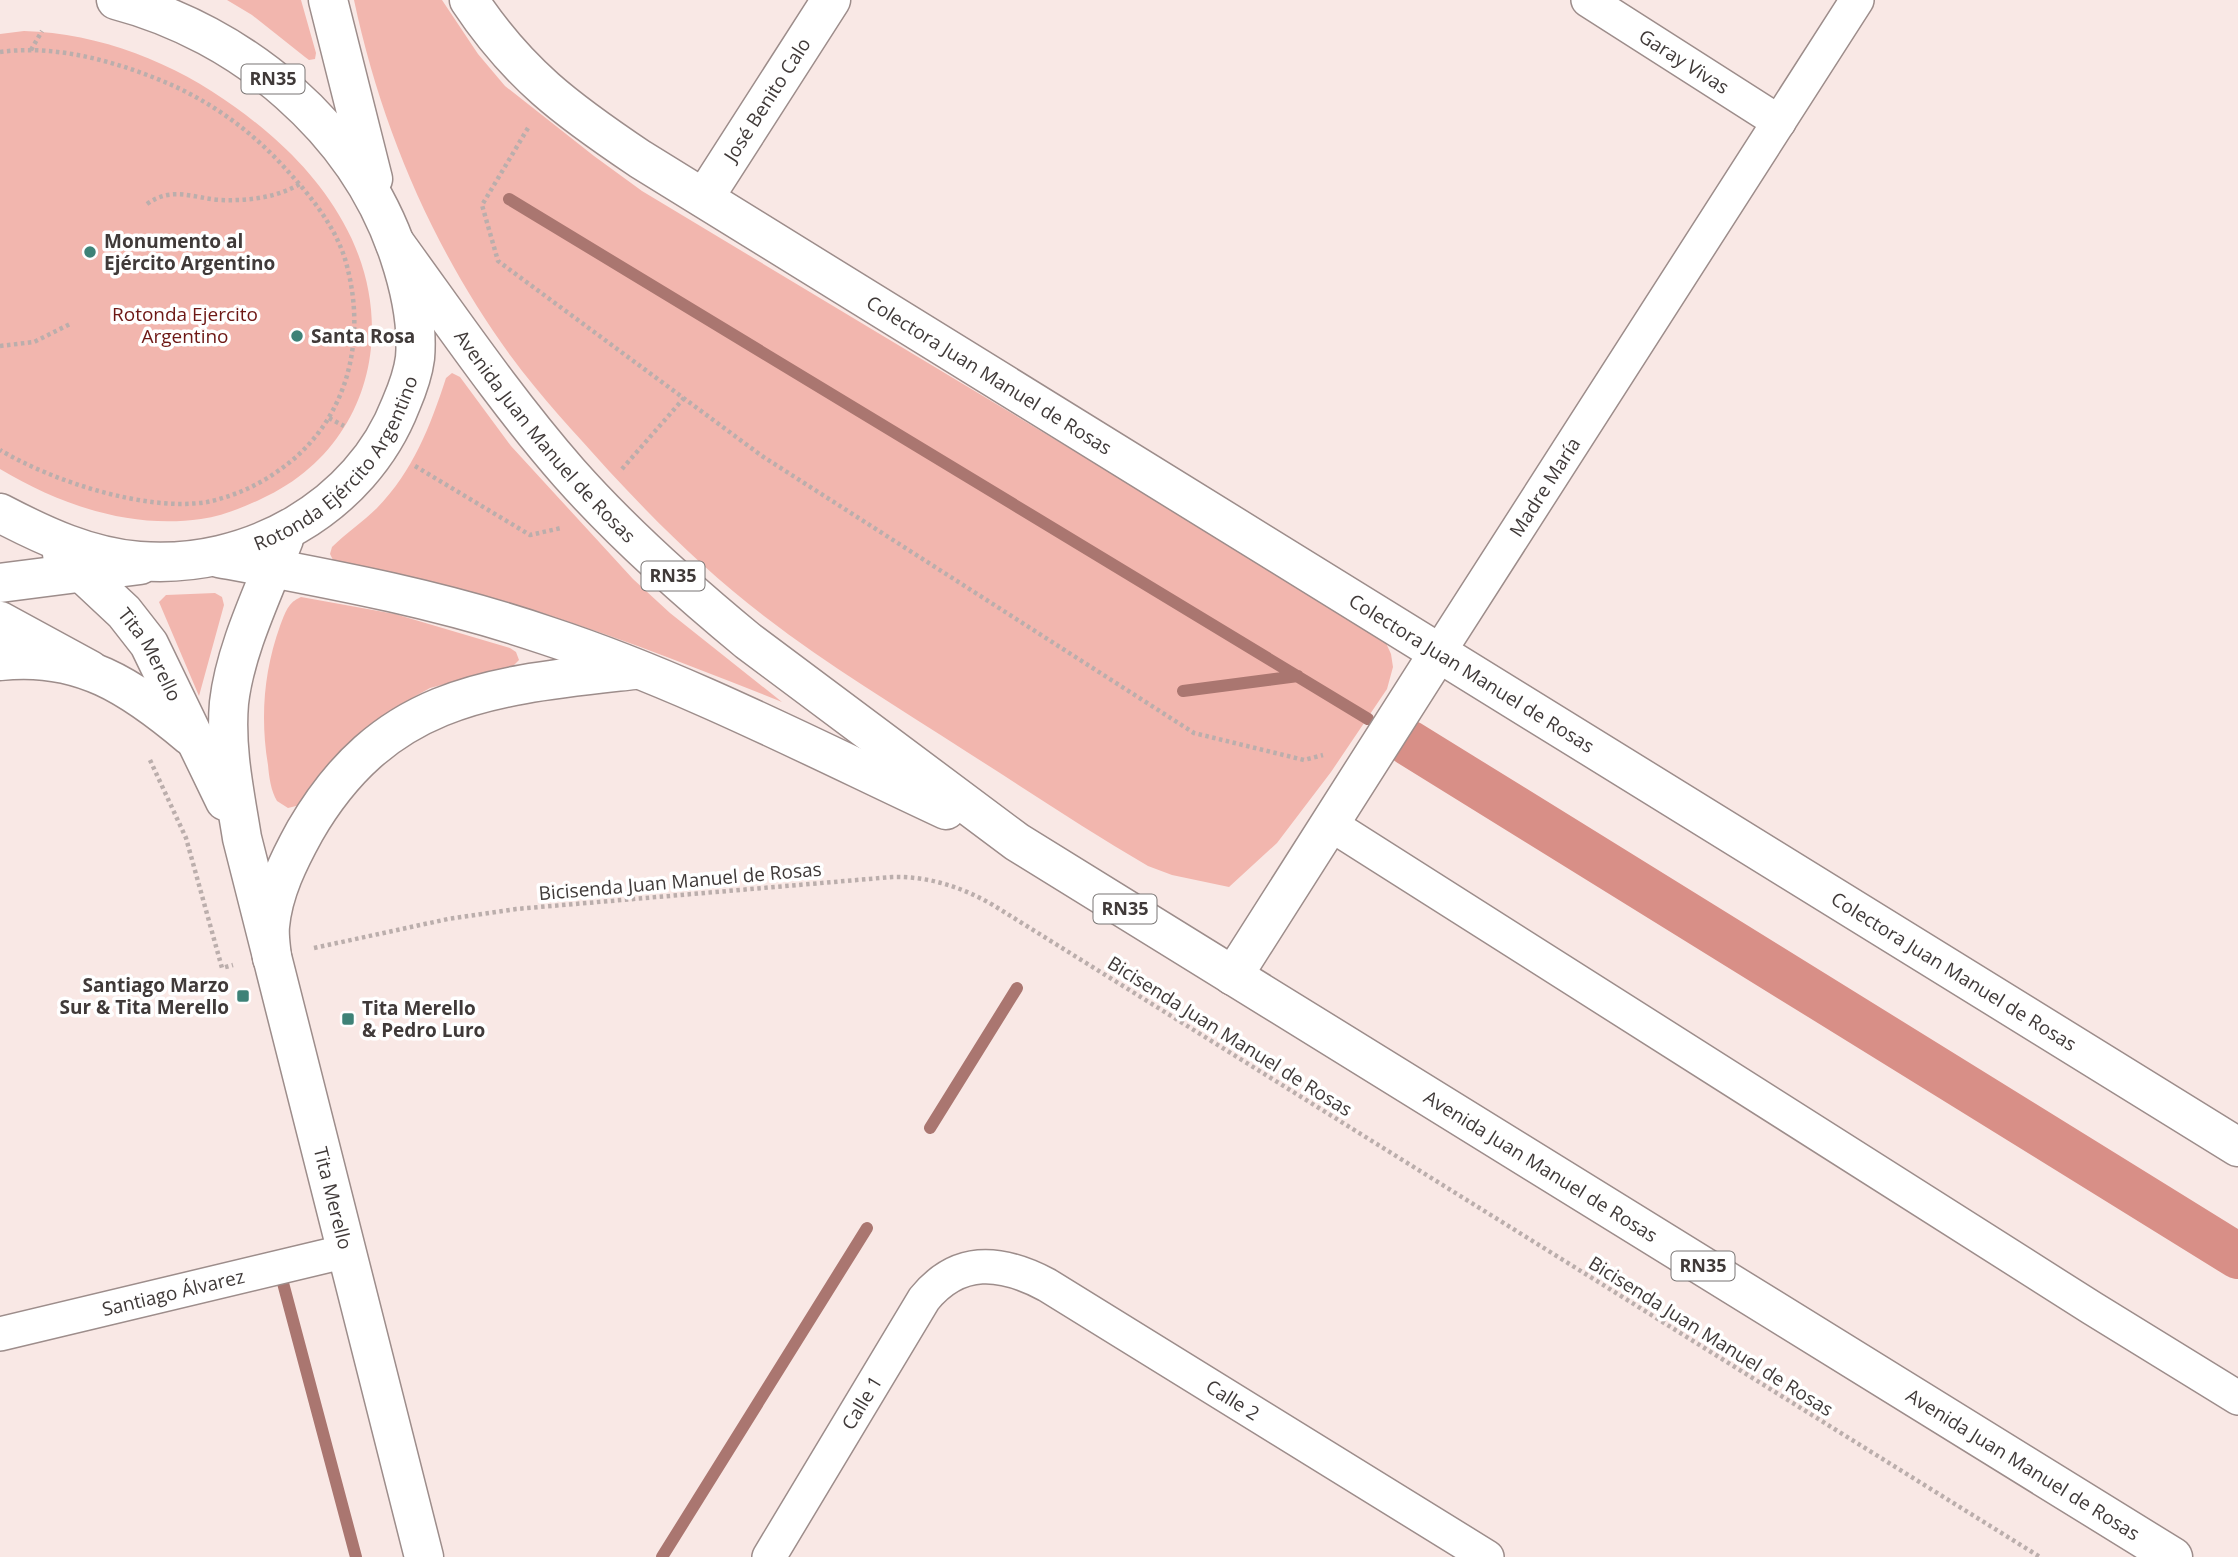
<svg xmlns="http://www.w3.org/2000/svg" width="2238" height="1557" font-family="'Open Sans',sans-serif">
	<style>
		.green { fill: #f2b6ae }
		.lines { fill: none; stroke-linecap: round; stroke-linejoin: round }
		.stream { stroke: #aa7670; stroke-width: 12 }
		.canal { stroke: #d88f87; stroke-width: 46 }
		.street-casing { stroke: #9d8d8b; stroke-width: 36 }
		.secondary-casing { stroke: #9d8d8b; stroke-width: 41 }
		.primary-casing { stroke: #9d8d8b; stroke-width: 41 }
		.highway-casing { stroke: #9d8d8b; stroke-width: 41 }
		.path { stroke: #bbaeac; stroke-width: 4.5; stroke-dasharray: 3.5 3.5; stroke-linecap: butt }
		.street { stroke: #fff; stroke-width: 33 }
		.secondary { stroke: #fff; stroke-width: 38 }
		.primary { stroke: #fff; stroke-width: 38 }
		.highway { stroke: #fff; stroke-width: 38 }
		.poi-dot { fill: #3e8277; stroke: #fff; stroke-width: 2.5 }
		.labels { text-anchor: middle; stroke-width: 7; stroke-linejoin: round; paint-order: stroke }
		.shield { fill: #fff; stroke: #797574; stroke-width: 2 }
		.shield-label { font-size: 18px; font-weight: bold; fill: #403a39 }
		.street-label { font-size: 19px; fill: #403a39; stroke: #fff }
		.poi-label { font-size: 19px; font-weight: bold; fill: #403a39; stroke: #fff; text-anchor: start }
		.park-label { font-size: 19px; fill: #6e1815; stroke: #fff }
	</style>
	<rect width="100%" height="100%" fill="#f9e8e5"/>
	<path class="green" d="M227,0H301L316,53L315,59L309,60L305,57L252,15Z
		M354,0H442L478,54L505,86L594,156L642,191L1377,633L1386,643L1391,654L1393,667L1387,689L1331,772L1277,843L1229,887L1172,875L1148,866C1086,830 1027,790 967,752C899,708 829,666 764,616C708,573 657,523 609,471C575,433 540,396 510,355C433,249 381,127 354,0Z
		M24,31C100,33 175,63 235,107C278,138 317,175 343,222C401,324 371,449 261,499C242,508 222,516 201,519C130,529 60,505 0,469V34Z
		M452,373L460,377L511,446L633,579L670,613L782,702C682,662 583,623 479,594C431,580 381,574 333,560L330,554L332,547C346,533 363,522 377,508C413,471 430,427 446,378Z
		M215,593L222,597L224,605L199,696L159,602L166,595Z
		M301,597L395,614L510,648L516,652L519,660L513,666L430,688L394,708L361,732L345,748L300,805L288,808L277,801C271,791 269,777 268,765C260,717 264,671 280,626C285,613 288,602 301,597Z"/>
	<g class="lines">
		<path class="stream" d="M509,199L1368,719
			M1183,691L1298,676
			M930,1128L1017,988
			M279,1268L356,1557
			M662,1557L867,1228"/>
		<path class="canal" d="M1409,743L2238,1256"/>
		<g class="street-casing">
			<g id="street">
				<path id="s1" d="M1588,0L1779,122"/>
				<path id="s2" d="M1439,652L1857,0"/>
				<path d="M1330,824L2092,1308L2238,1398"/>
				<path id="s3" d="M0,1334L347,1251"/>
				<path id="s4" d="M769,1557L924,1299C959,1256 1002,1261 1047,1285L1487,1557"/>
			</g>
		</g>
		<g class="secondary-casing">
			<g id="secondary">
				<path id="s5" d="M469,0C518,74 567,110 640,159L2238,1147"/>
				<path id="s6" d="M704,198L831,0"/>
				<path id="s7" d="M284,539C264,591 235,649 229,703C225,749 235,794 242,838L424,1557"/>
				<path id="s8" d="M62,554L124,612L149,644L225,801"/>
				<path d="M0,661C80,652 132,687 190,736"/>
				<path d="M1233,976L1439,652"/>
			</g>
		</g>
		<g class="primary-casing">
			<path id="primary" d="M0,583L140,565
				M0,621L90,670"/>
		</g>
		<g class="highway-casing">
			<g id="highway">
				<path d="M328,0L373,179"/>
				<path id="s9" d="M395,243C451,320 506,401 569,473C623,534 685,589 748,641L1017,842L2173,1557"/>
				<path id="s10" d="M0,513C44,536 89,557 139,561C248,570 361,508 401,404C407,390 413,374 415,358C418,323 410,288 399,255C357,129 242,33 116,0"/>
				<path d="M219,558C331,579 441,599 548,636C685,681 815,749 946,810"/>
				<path d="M272,958C271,947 269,936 270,926C273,892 289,860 305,831C385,693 492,686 634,670"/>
			</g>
		</g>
		<path class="path" d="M31,50L42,31
			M0,52C58,44 122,63 174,86C217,106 253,133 284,167C309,194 334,224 345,259C369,340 347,426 275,473C255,487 231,497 207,502C146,512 52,481 0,450
			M528,128L482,205L498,261L762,456L1194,733L1304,760L1323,755
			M147,204C172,186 193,198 220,200C248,201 275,198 300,184
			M0,346L34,342L70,324
			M329,418L344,426
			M415,466L530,535L561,528
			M622,469L684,398
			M150,760L186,838L222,968L233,965
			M314,948L448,919L516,909L892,877C928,876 962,887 993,905L2040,1557"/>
		<use href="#street" class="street"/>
		<use href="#secondary" class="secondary"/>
		<use href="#primary" class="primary"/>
		<use href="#highway" class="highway"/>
	</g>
	<g class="poi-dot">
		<circle cx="90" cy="252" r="7"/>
		<circle cx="297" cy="336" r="7"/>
		<rect x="236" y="989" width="14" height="14" rx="3.5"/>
		<rect x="341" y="1012" width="14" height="14" rx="3.5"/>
	</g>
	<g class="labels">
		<g class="shield">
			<rect x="241.5" y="64.5" width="63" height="29" rx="5"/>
			<rect x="641.5" y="561.5" width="63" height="29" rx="5"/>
			<rect x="1093.5" y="894.5" width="63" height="29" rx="5"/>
			<rect x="1671.5" y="1251.5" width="63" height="29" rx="5"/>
		</g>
		<g class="shield-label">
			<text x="273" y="85">RN35</text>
			<text x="673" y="582">RN35</text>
			<text x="1125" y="915">RN35</text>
			<text x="1703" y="1272">RN35</text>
		</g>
		<g class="street-label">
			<text dy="7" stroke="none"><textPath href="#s1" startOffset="114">Garay Vivas</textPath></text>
			<text dy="7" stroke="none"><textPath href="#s6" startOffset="117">José Benito Calo</textPath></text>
			<text dy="7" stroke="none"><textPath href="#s5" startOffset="646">Colectora Juan Manuel de Rosas</textPath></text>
			<text dy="7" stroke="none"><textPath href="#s9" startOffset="245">Avenida Juan Manuel de Rosas</textPath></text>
			<text dy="7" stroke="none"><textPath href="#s10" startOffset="385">Rotonda Ejército Argentino</textPath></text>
			<text dy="7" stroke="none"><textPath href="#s2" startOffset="196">Madre María</textPath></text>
			<text dy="7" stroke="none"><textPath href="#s8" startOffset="135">Tita Merello</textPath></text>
			<text dy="7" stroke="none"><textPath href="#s5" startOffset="1213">Colectora Juan Manuel de Rosas</textPath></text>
			<text transform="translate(680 881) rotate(-5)" y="7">Bicisenda Juan Manuel de Rosas</text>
			<text dy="7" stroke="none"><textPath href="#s5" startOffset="1780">Colectora Juan Manuel de Rosas</textPath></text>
			<text transform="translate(1230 1036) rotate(32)" y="7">Bicisenda Juan Manuel de Rosas</text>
			<text dy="7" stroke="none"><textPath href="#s9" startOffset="1486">Avenida Juan Manuel de Rosas</textPath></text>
			<text dy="7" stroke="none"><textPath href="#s7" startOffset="681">Tita Merello</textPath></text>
			<text dy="7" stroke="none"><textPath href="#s3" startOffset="178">Santiago Álvarez</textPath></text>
			<text transform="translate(1711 1336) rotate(32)" y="7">Bicisenda Juan Manuel de Rosas</text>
			<text dy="7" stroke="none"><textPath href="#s4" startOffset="656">Calle 2</textPath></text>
			<text dy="7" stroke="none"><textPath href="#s4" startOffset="180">Calle 1</textPath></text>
			<text dy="7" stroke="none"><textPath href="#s9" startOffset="2053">Avenida Juan Manuel de Rosas</textPath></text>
		</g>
		<g class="poi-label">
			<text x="104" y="248">Monumento al<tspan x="104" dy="22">Ejército Argentino</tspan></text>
			<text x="311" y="343">Santa Rosa</text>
			<text x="229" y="992" text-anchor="end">Santiago Marzo<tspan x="229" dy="22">Sur &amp; Tita Merello</tspan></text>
			<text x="362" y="1015">Tita Merello<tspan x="362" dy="22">&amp; Pedro Luro</tspan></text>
		</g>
		<g class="park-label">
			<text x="185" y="321">Rotonda Ejercito<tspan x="185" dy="22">Argentino</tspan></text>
		</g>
	</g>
</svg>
